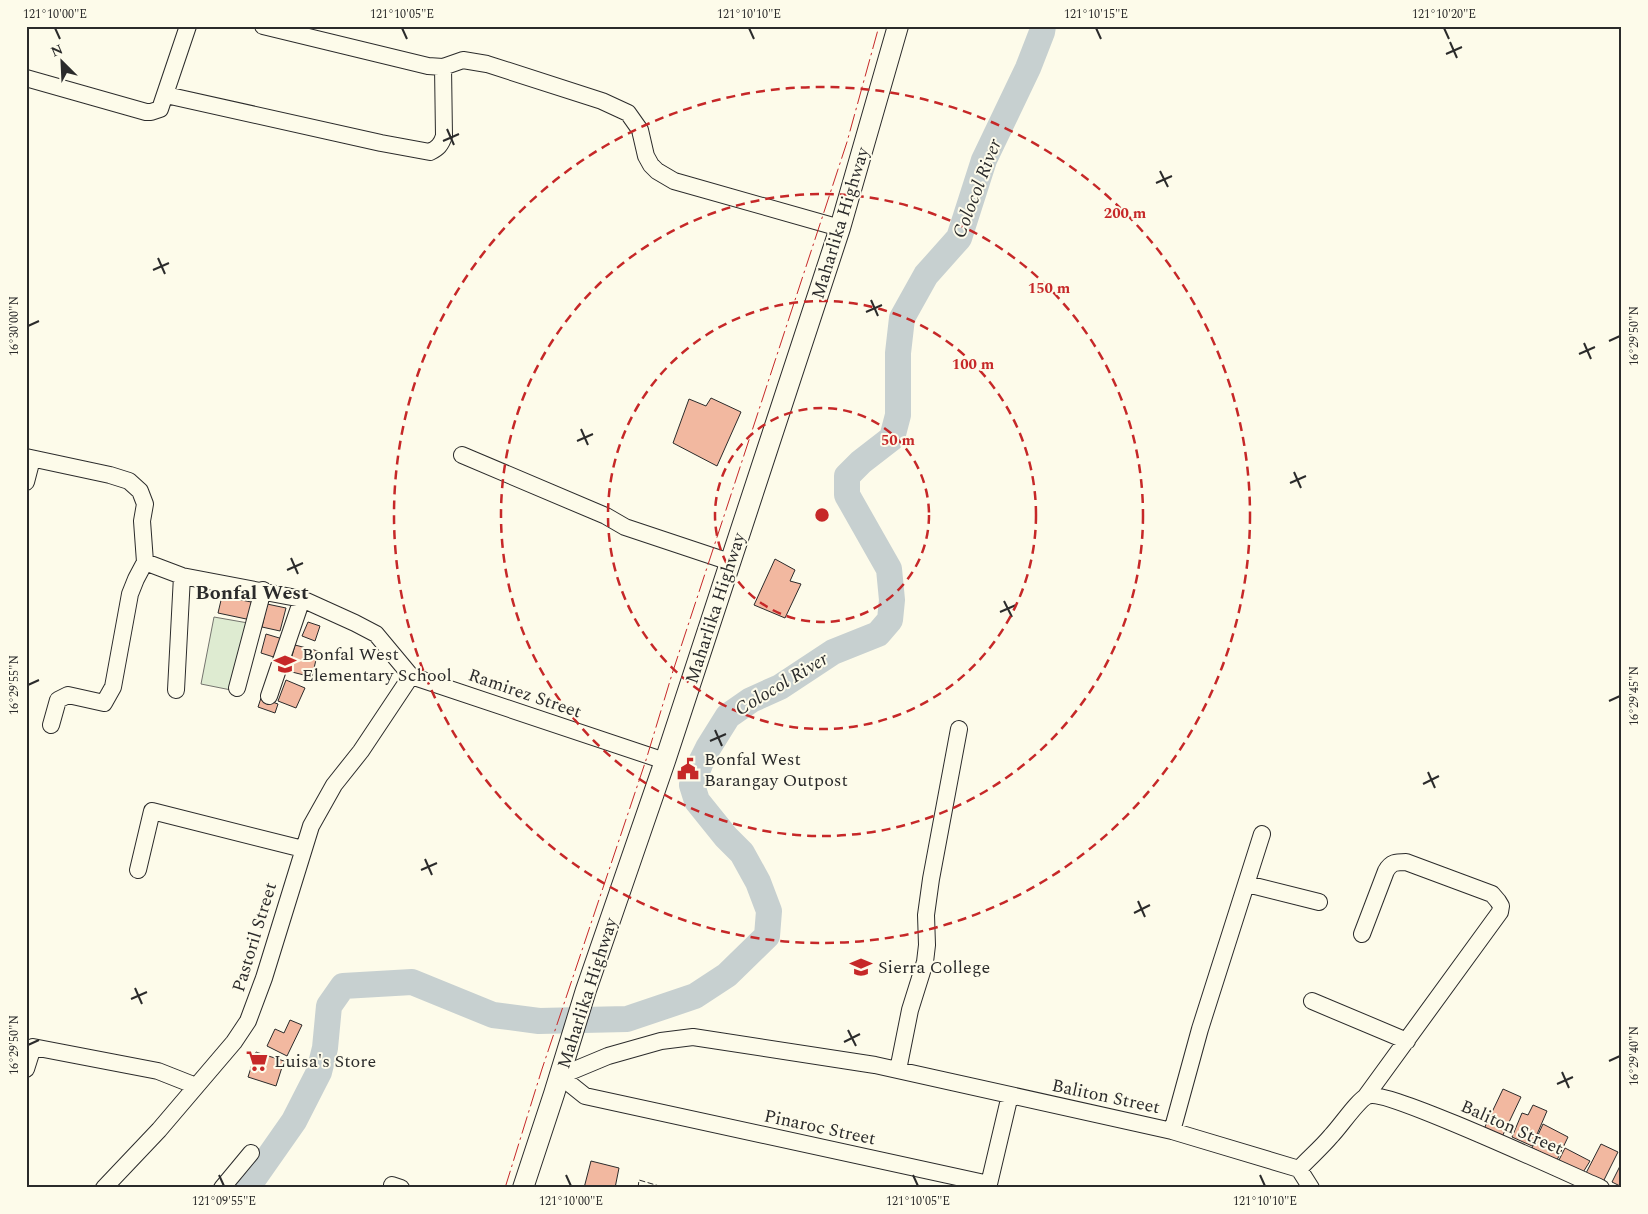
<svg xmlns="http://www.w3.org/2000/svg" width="1648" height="1214" font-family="Spectral,serif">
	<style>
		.green { fill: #deebd1; stroke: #74746e }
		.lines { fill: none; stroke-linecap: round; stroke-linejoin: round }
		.river { stroke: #c7d0d0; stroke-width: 26 }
		.building { fill: #f2b8a0; stroke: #2b2b2b }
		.minor-casing { stroke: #2b2b2b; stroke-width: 18 }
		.major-casing { stroke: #2b2b2b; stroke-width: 22 }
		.minor { stroke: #fdfbea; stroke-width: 16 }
		.major { stroke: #fdfbea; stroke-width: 20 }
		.fence { stroke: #2b2b2b; stroke-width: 1; stroke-dasharray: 6 2.5; stroke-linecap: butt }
		.power { stroke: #c62828; stroke-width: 1; stroke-dasharray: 18 4 2.5 4; stroke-linecap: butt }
		.ticks { fill: none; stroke: #2b2b2b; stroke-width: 2 }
		.ring { fill: none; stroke: #c62828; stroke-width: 2.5; stroke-dasharray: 9 6 }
		.labels { text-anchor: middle; stroke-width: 4; stroke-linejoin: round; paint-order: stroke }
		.street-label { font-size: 18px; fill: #2b2b2b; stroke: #fdfbea }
		.poi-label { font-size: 18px; fill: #2b2b2b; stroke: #fdfbea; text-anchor: start }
		.water-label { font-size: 19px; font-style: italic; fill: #2b2b2b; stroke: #fdfbea }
		.quarter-label { font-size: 20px; font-weight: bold; fill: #2b2b2b; stroke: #fdfbea }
		.centre { fill: #c62828; stroke: #fdfbea; stroke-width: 2.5 }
		.ring-label { font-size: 15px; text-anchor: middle; font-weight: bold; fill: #c62828; stroke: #fdfbea; stroke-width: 4; stroke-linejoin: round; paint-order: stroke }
		.neatline { fill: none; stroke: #2b2b2b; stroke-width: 2 }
		.ticks-label { font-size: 12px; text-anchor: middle; fill: #2b2b2b }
	</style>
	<rect width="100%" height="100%" fill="#fdfbea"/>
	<path class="green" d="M214,617L248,623L236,691L201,684Z"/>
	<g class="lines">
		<path class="river" d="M247,1188L294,1121L319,1072L325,1048L329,1006L343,986L412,982L493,1015L539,1021L627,1019L695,996L727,975L767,936L769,911L758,882L742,853L726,837L697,801L692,785L700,764L708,748L728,716L751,700L780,687L833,652L878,634L890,620L892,600L889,569L847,495V476L861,462L892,438L898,415V353L902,318L926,275L959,238L984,160L1028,68L1042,32L1043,26"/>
	</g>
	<path class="building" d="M711,398L741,412L717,466L673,443L689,399L706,406Z
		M775,559L795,570L790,581L801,584L785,618L754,605Z
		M222,596L256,603L251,620L218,613Z
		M267,604L286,608L280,631L262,627Z
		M308,622L320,626L315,641L302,636Z
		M266,634L286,640L280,659L261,653Z
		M295,645L318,651L312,677L288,671Z
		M286,680L305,688L296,708L278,701Z
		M261,698L278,704L275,713L258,707Z
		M290,1020L302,1025L287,1056L267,1046L275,1029L284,1033Z
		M256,1052L284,1061L276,1086L248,1077Z
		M1503,1089L1521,1097L1501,1139L1483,1131Z
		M1533,1105L1547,1111L1532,1146L1512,1137L1522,1113L1528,1115Z
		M1543,1124L1568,1137L1557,1160L1532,1148Z
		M1601,1144L1618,1152L1602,1184L1585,1175Z
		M1565,1148L1590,1161L1582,1174L1558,1162Z
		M591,1161L619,1168L615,1188H584Z
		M1622,1162V1187L1612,1182Z"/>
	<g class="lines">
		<g class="minor-casing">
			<path id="minor" d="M263,26L428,66L443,67L463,60L487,64L602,101L628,113L640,130L646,156L651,165L657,171L674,181L840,228
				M26,78L146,112H151L160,109L188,26
				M166,95L381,143L430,152C438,148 441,145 444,136L443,67
				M462,455L606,516L625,527L730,562
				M26,457L110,475L129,481L140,491L145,504L142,521L145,562L182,576L302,599L355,623L376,634L411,676L665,761
				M26,482L32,459
				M237,688L263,590
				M176,690L182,576
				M269,696L302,599
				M51,725L58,700L68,695L104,703L113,687L130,594L136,579L145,562
				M138,870L152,811L303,849
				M1247,884L1319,902
				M1362,934L1386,871C1391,862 1396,862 1406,862L1492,894L1498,901L1501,906L1500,912L1366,1096
				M1312,1001L1407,1041
				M26,1069L33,1047L158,1071L196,1086
				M898,1070L910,1010L925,962L927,945L926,915L931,879L959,729
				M1010,1095L989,1184L585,1096L560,1076L608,1056L661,1041L693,1037L875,1065L1172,1131L1299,1169C1309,1158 1321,1148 1331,1136C1340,1127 1357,1101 1367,1096C1385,1088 1571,1175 1601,1188
				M1172,1131L1200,1029L1262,834
				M1299,1169L1311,1188
				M392,1185L401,1188
				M104,1188L159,1130L234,1042L248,1021L264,978L311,826L334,785L361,751L411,676
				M222,1188L251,1153"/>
		</g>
		<g class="major-casing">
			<path id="major" d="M523,1188L554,1094L586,990L665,761L840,228L898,26"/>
		</g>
		<use href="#minor" class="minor"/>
		<use href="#major" class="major"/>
		<path class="fence" d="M638,1188L639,1180L666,1188"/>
		<path class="power" d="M505,1188L542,1069L646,760L673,671L847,142L879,26"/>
	</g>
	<path class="ticks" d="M55,28L60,39M402,28L407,39M749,28L754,39M1096,28L1101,39M1444,28L1449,39M1450,42L1457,58M1446,54L1462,47M447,129L454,145M443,141L459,134M1160,171L1168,187M1156,183L1172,176M158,258L165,274M153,270L169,263M871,300L878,316M866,312L882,305M28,326L39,321M1609,341L1620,336M1584,343L1591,359M1579,354L1595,347M581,429L588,445M577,441L593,434M1294,472L1301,488M1290,483L1306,476M291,558L298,574M287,570L303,563M1004,601L1012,617M1000,612L1016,605M28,685L39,680M1609,701L1620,696M715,730L722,746M710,741L726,734M1428,772L1435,788M1423,784L1439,776M425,859L432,875M421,870L437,863M1138,901L1145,917M1134,913L1150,905M135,988L142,1004M131,999L147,992M848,1030L856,1046M844,1042L860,1034M28,1045L39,1040M1609,1061L1620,1056M1562,1072L1569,1088M1557,1084L1573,1077M219,1175L224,1186M566,1175L571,1186M913,1175L918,1186M1260,1175L1265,1186"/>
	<g class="ring">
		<circle cx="822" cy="515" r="107"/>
		<circle cx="822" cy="515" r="214"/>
		<circle cx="822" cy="515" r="321"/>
		<circle cx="822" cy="515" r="428"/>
	</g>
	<defs>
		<g id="school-bare" transform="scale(1.725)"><path d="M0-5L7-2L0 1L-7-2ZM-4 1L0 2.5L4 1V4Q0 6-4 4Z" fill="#c62828" stroke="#fdfbea" stroke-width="2.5" paint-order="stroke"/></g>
		<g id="civic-bare" transform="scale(1.725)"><path d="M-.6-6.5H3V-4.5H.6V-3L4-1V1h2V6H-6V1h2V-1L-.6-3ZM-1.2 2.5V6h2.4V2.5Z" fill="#c62828" stroke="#fdfbea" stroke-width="2.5" paint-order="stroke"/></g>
		<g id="university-bare" transform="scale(1.725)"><path d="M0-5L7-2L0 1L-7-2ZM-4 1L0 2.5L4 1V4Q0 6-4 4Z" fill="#c62828" stroke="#fdfbea" stroke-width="2.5" paint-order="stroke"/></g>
		<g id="supermarket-bare" transform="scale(1.725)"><path d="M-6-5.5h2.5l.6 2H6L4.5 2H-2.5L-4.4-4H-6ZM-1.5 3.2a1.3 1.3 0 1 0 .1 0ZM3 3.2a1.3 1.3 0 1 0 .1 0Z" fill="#c62828" stroke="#fdfbea" stroke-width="2.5" paint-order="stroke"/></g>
	</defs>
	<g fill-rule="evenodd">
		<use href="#school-bare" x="285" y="664"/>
		<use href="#civic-bare" x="688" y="769"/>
		<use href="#university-bare" x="861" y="967"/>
		<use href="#supermarket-bare" x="257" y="1061"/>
	</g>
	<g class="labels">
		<g class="street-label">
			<text transform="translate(840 223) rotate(-73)" y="6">Maharlika Highway</text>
			<text transform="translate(715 608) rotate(-72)" y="6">Maharlika Highway</text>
			<text transform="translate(525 693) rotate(19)" y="6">Ramirez Street</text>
			<text transform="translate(254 937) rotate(-73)" y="6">Pastoril Street</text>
			<text transform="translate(587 993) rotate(-72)" y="6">Maharlika Highway</text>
			<text transform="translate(1106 1096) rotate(12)" y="6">Baliton Street</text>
			<text transform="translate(820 1127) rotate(12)" y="6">Pinaroc Street</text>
			<text transform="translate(1512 1127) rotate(24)" y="6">Baliton Street</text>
		</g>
		<g class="poi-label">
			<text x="302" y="660">Bonfal West<tspan x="302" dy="21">Elementary School</tspan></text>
			<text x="704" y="765">Bonfal West<tspan x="704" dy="21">Barangay Outpost</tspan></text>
			<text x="878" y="973">Sierra College</text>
			<text x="274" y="1067">Luisa's Store</text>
		</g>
		<g class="water-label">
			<text transform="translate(976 188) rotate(-69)" y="7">Colocol River</text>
			<text transform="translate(781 683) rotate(-31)" y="7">Colocol River</text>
		</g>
		<g class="quarter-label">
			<text x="252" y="599">Bonfal West</text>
		</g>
	</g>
	<circle cx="822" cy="515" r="8" class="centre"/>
	<g class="ring-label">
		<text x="1125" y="218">200 m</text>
		<text x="1049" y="293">150 m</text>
		<text x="973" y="369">100 m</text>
		<text x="898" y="445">50 m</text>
	</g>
	<rect width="1648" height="1214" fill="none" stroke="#fdfbea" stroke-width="55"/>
	<g transform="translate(62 62) rotate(336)" stroke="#fdfbea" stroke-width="4" paint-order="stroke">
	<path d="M0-4L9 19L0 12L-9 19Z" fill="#2b2b2b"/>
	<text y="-8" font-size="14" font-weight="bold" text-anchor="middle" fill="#2b2b2b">N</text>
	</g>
	<rect x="28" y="28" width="1592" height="1158" class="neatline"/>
	<g class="ticks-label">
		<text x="55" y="18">121°10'00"E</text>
		<text x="402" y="18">121°10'05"E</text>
		<text x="749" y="18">121°10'10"E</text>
		<text x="1096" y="18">121°10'15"E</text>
		<text x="1444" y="18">121°10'20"E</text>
		<text transform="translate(14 326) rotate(-90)" y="4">16°30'00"N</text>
		<text transform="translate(1634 336) rotate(-90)" y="4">16°29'50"N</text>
		<text transform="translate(14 685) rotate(-90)" y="4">16°29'55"N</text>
		<text transform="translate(1634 696) rotate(-90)" y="4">16°29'45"N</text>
		<text transform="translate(14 1045) rotate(-90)" y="4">16°29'50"N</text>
		<text transform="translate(1634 1056) rotate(-90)" y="4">16°29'40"N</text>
		<text x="224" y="1205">121°09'55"E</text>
		<text x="571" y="1205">121°10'00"E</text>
		<text x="918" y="1205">121°10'05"E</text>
		<text x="1265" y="1205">121°10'10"E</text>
	</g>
</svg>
